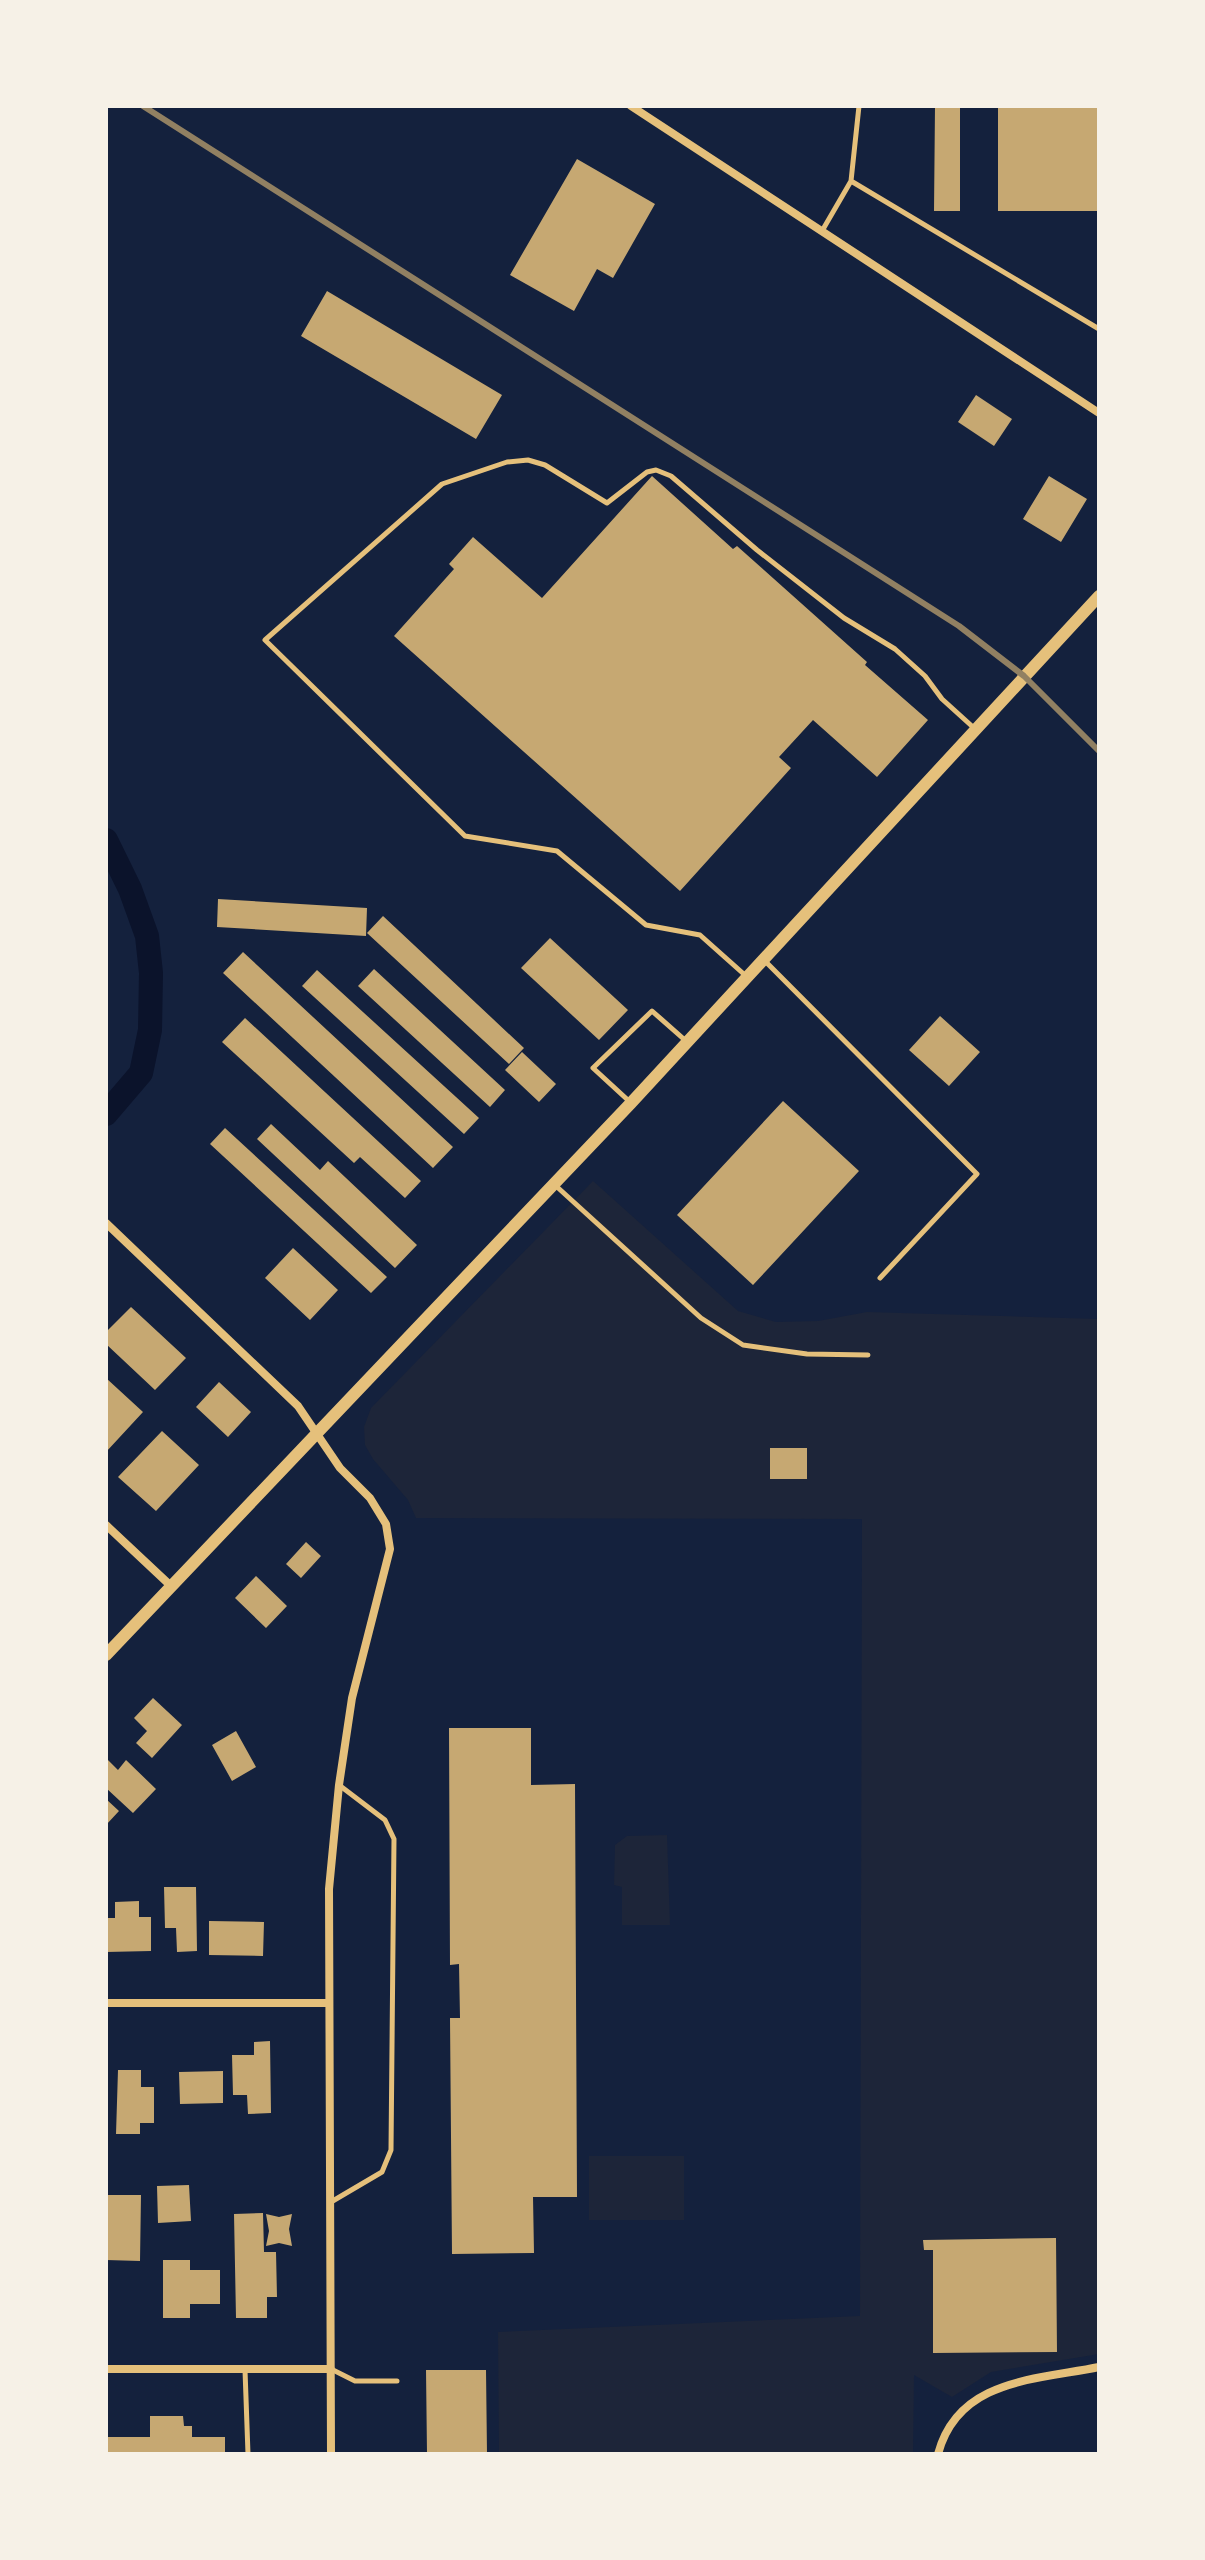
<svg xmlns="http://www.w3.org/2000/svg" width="1205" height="2560" font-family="Overpass,sans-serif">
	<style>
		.green { fill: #1d2539 }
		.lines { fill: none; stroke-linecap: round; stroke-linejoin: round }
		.canal { stroke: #0b132b; stroke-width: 24 }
		.building { fill: #c6a872 }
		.service { stroke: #e5c07b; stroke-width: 5 }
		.minor { stroke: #e5c07b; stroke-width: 8 }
		.tertiary { stroke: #e5c07b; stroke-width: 12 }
		.rail { stroke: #918062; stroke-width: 6 }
	</style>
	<rect width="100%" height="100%" fill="#14213d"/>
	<path class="green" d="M593,1181L738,1311L776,1322L818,1321L867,1312L1099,1319V2354L991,2372L952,2397L914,2375L913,2454H499L498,2332L860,2316L862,1519L416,1518L408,1500L373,1459L365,1445L364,1427L371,1408Z
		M667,1835L670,1925H622V1887L614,1885L615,1845L627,1836Z
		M589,2156H684V2220H589Z"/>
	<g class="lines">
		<path class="canal" d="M106,840L130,889L147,936L151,973L150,1030L141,1073L106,1114"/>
	</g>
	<path class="building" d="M935,106H960V211H934Z
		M998,106H1099V211H998Z
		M577,159L655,204L613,278L597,269L574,311L510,275Z
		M327,291L502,395L476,439L301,336Z
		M976,395L1012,419L994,446L958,422Z
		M652,476L733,549L737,546L867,662L865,665L928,720L877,777L813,720L779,757L791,768L680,891L394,636L454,569L449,564L473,537L542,598Z
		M1049,476L1087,499L1061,542L1023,519Z
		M218,899L367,908L366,936L217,927Z
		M383,916L524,1048L509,1064L367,933Z
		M550,938L628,1010L599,1040L521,968Z
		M243,952L453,1147L433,1168L223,973Z
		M374,969L505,1090L490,1107L358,986Z
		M317,970L479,1118L464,1134L302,986Z
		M940,1016L980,1052L949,1086L909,1050Z
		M245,1018L421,1181L405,1198L360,1157L354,1163L222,1042Z
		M522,1052L556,1084L539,1102L505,1070Z
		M783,1101L859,1171L753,1285L677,1215Z
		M271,1124L320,1170L328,1161L417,1245L395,1268L257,1139Z
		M225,1128L387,1277L371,1293L210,1144Z
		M293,1248L338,1290L310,1320L265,1278Z
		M131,1307L186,1358L155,1390L106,1344V1332Z
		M106,1378L143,1412L106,1452Z
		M219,1382L251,1412L228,1437L196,1407Z
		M162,1431L199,1465L156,1511L118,1477Z
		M770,1448H807V1479H770Z
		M306,1542L321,1556L301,1578L286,1564Z
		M256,1576L287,1606L266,1628L235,1598Z
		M153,1698L182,1725L152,1758L136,1743L147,1731L134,1718Z
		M449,1728H531V1785L575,1784L577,2197H533L534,2253L452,2254L450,2018H460L459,1964L450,1965Z
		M236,1731L256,1767L232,1781L212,1745Z
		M106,1758L118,1770L126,1760L156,1789L133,1813L106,1788Z
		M106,1799L119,1811L106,1825Z
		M164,1887H196L197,1951L177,1952L176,1928H165Z
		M139,1901V1917H151V1951L106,1952V1918H115V1902Z
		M209,1921L264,1922L263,1956L209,1955Z
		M270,2041L271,2113L248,2114L247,2095H233L232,2055H254V2042Z
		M118,2070H141V2087H154V2123H140V2134H116Z
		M223,2071V2103L180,2104L179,2072Z
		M189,2185L191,2221L158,2223L157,2186Z
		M106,2195H141L140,2261L106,2260Z
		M263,2213L264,2252H276L277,2297H267V2318H236L234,2214Z
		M266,2214L279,2217L292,2214L289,2229L292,2246L279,2243L266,2246L269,2231Z
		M1056,2238L1057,2352L933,2353V2250H924L923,2240Z
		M163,2260H190V2270H220V2304H190V2318H163Z
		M426,2370H486L487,2454H427Z
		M150,2416H183L184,2426H192V2437H225V2454H106V2437H150Z"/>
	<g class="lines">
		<path class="service" d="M851,181L1099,329
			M822,231L851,181L859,106
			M764,960L977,1174L880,1278
			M746,976L700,935L646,925L557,851L465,836L265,640L442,484L507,462L528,460L545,465L607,503L647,472L656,470L671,476L757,550L844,618L895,649L925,676L942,699L974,728
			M630,1102L593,1068L652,1011L686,1041
			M556,1186L701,1318L743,1345L807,1354L868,1355
			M331,2202L382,2172L391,2150L394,1839L385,1820L339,1785
			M331,2369L355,2381H397
			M245,2370L248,2454"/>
		<path class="minor" d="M631,106L1099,413
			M106,1223L298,1406L340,1468L370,1498L386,1524L390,1549L352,1698L339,1785L329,1889L331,2454
			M106,1525L171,1586
			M106,2003H329
			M106,2369H331
			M938,2454C958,2379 1035,2380 1099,2367"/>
		<path class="tertiary" d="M106,1655L631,1103L1099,596"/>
		<path class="rail" d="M143,106L959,626L1024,676L1099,751"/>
	</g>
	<rect width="1205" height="2560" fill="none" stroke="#f6f1e7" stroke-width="216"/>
</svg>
